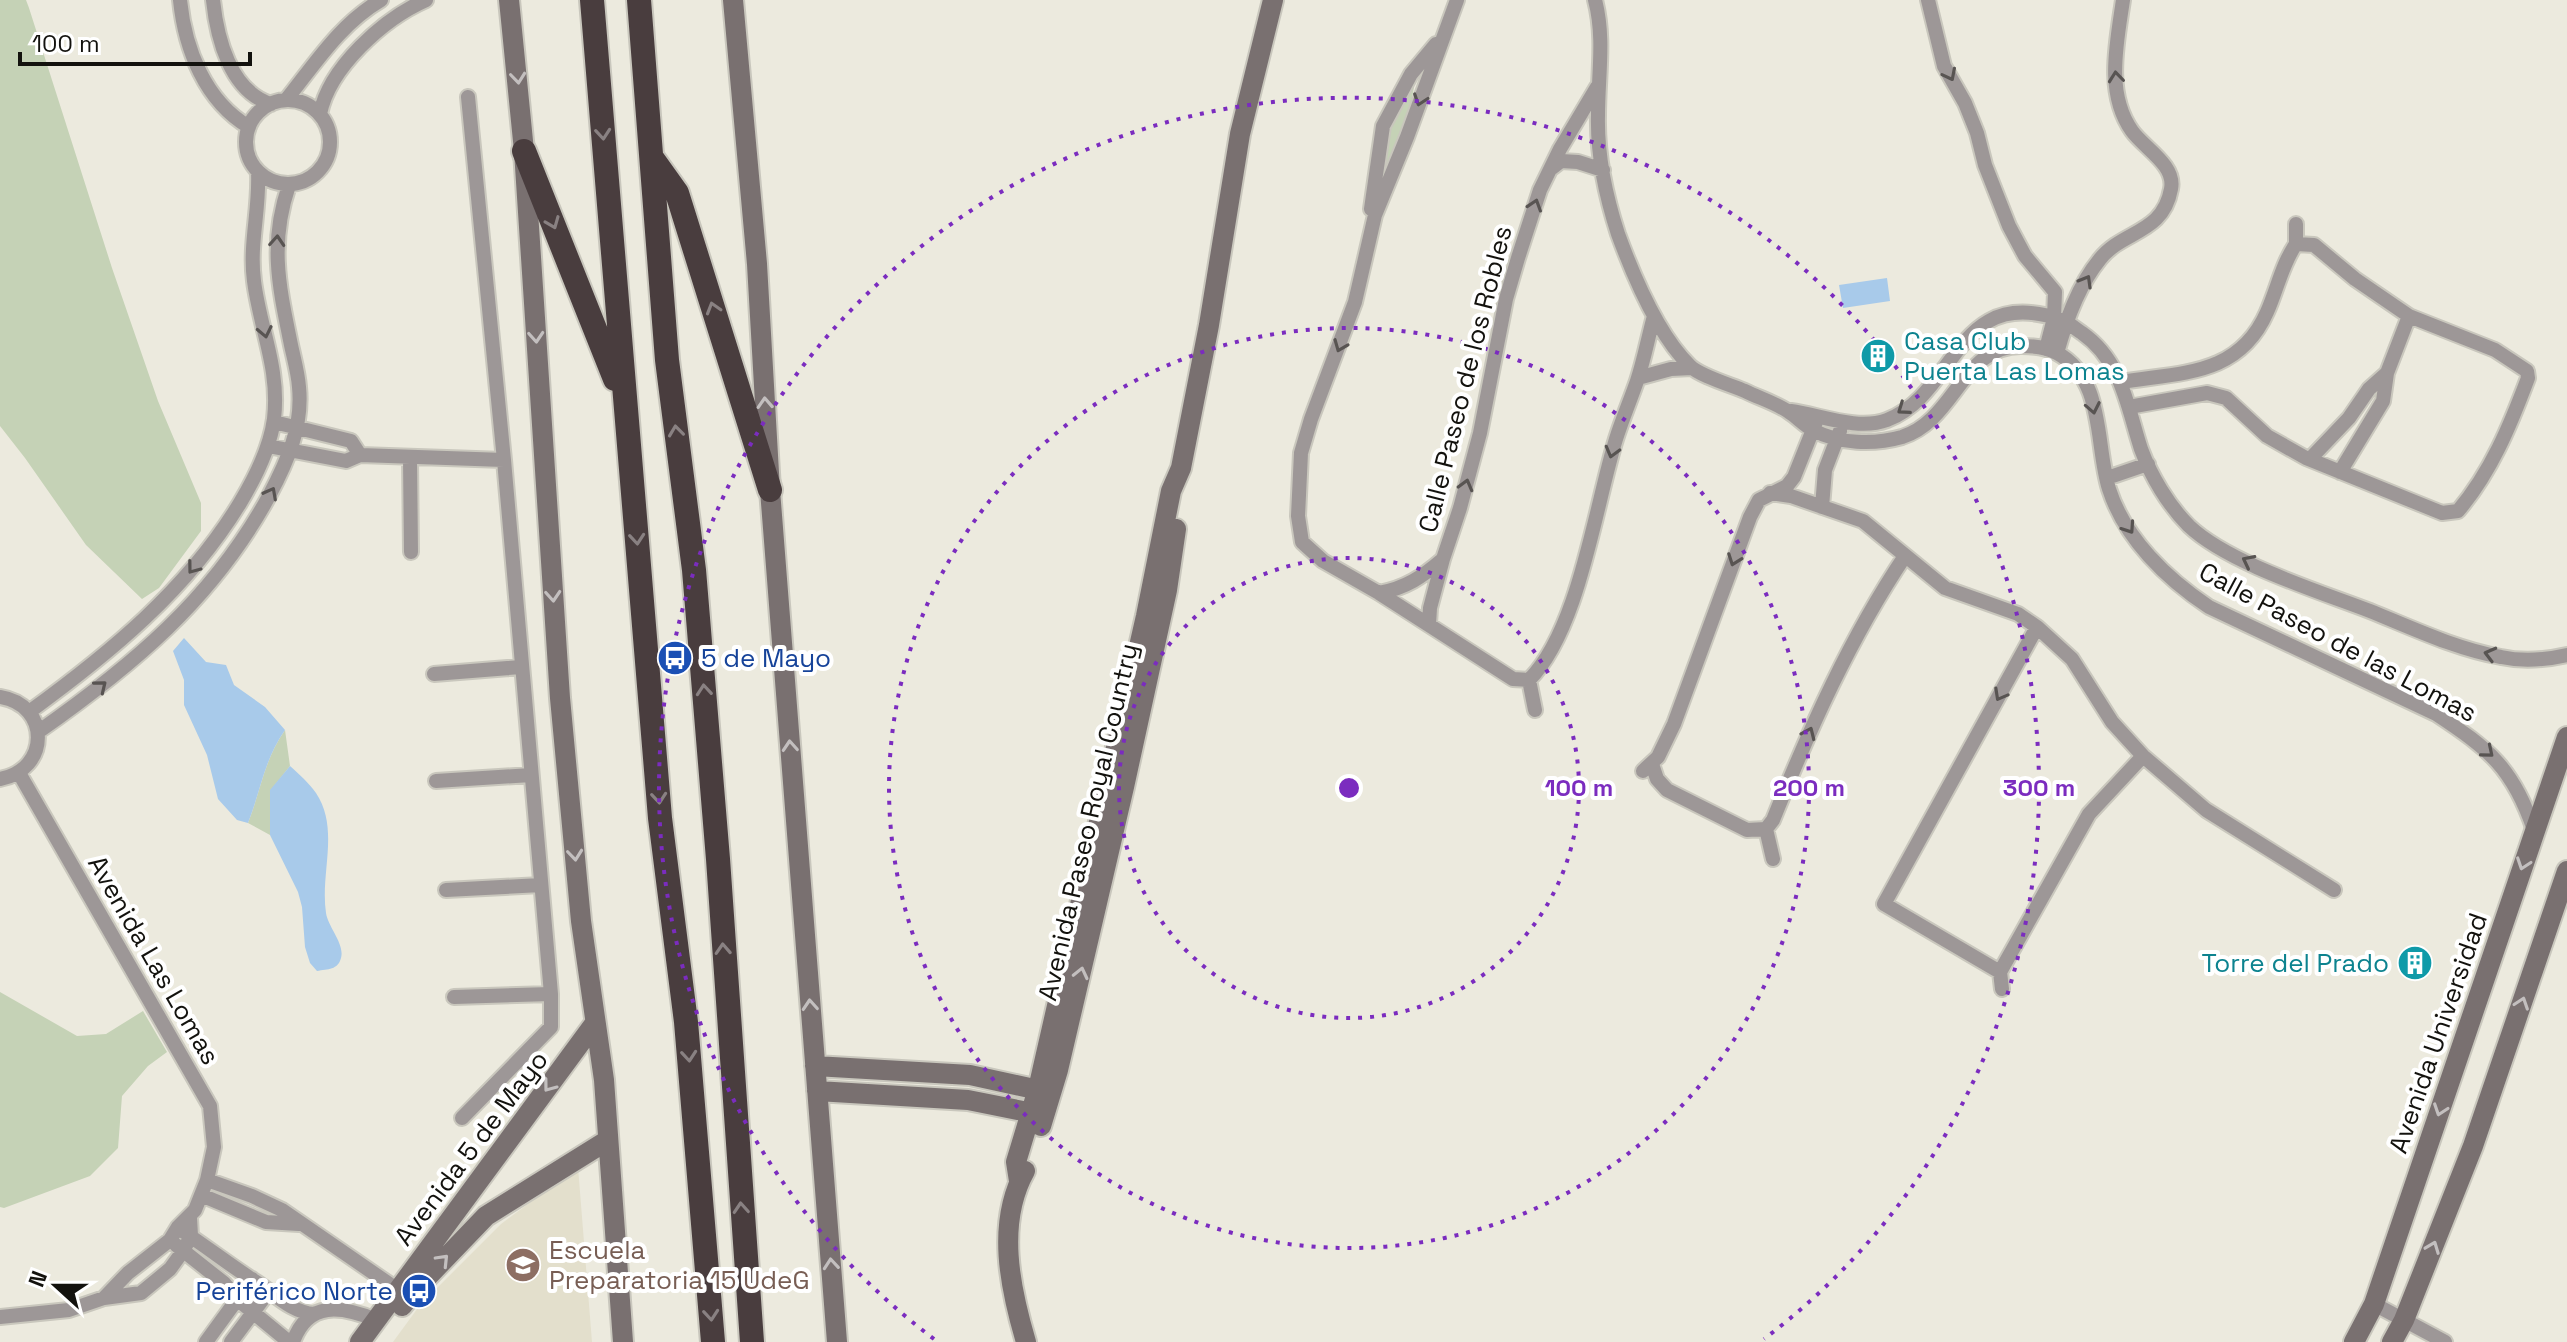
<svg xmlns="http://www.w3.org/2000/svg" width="2567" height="1342" font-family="'Space Grotesk',sans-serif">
  <rect width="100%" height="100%" fill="#eceade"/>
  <!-- built -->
  <path fill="#e3dfcc" d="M 578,1167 L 592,1342 L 393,1342 L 420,1305 L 501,1224 Z"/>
  <!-- green -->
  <path fill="#c5d2b6" d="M 0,0 L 26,0 L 29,8 L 112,268 L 158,401 L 201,503 L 201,531 L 159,588 L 142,599 L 86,545 L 25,458 L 0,426 Z
    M 1411,85 L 1414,87 L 1410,110 L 1388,165 L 1381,170 L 1390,125 Z
    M 285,730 L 290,766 L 271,790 L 270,835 L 248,823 C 261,790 264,760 285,730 Z
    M 0,992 L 77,1036 L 106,1034 L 143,1011 L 167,1052 L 148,1066 L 122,1096 L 118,1148 L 90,1176 L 4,1208 L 0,1207 Z"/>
  <!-- water -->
  <path fill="#a8caea" d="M 1887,278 L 1890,301 L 1843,308 L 1839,285 Z
    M 184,638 L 206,662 L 226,665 L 234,685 L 265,707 L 285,730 C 264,760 261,790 248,823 L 237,820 L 218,799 L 207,755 L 184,705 L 184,680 L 173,651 Z
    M 290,766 C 299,774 309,783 316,793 C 340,829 320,873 326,913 C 328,927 345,944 341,958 C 338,970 328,969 317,971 L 310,963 L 305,947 L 302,907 L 298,892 L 270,835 L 270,790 Z"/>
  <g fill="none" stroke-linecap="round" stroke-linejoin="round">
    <defs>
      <path id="street" d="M 180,0 C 185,49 205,101 249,127
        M 213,0 C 217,38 230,91 271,104
        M 1457,0 L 1407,137 L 1375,215 L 1355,302 L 1311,419 L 1301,453 L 1298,516 L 1302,542 L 1323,561 L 1379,593 L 1513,679 L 1529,680 C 1579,630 1595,507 1616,439 C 1622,420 1630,401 1637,381 C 1644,360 1648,338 1654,316
        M 1595,0 C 1605,38 1598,76 1598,115 C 1597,153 1606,197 1618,234 C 1633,275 1658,335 1690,366 C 1700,376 1731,385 1745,391 C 1759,398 1776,403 1789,412 C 1797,417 1804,425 1813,430 C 1839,444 1874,445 1902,437 C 1956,420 1962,345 2022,346 C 2034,346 2046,347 2057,353 C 2105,379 2095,444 2109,489 C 2125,539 2167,579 2209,607 L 2436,714 C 2489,749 2513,768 2534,830
        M 1928,0 L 1944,66 L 1965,103 L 1977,133 L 1985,165 L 2009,226 L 2025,256 L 2055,292 L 2054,318 L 2046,349
        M 286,100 C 315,64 340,24 381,0
        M246 142a42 42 0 1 1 84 0a42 42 0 1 1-84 0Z
        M 320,114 C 329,68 383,19 426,0
        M 1552,168 L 1561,161 L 1578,162 L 1603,170
        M 1371,209 L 1383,126 L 1411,74 L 1436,44
        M 2296,244 L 2296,224
        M 2057,353 C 2066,320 2078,286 2100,259 C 2123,230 2163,234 2171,189 C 2176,165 2144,148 2132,131 C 2105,93 2117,42 2123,0
        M 1638,378 L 1671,369 L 1692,368
        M 2121,382 C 2182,372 2239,376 2267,312 C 2277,290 2282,264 2296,244
        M 2129,407 L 2207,393 L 2226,398 L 2267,436 L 2306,458 L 2442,513 L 2458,511 C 2491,472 2510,426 2528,378 L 2527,371 L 2495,350 L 2409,316 L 2355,279 L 2314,245 L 2296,244
        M 1791,411 C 1820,415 1858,431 1887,420 C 1958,393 1955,283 2062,320 C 2069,323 2076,329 2082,333 C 2122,361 2127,406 2141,449 C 2151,476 2168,505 2189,526 C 2228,563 2318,591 2370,611 C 2412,628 2456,649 2501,657 C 2524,662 2545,660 2567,655
        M 274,422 L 351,441 L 360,455
        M 268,446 L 346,461 L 360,455 L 504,460
        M 410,458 L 411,552
        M 2310,459 L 2349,418 L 2369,389 L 2387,373
        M 2340,472 L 2383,401 L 2387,373 L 2409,316
        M 2107,478 L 2148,464
        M 1770,493 L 1791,496 L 1863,521 L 1945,588 L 2018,614 L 2037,627 L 2072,659 L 2112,722 L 2143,756 L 2206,810 L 2334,890
        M 1822,507 L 1825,470 L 1840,431
        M 1379,593 C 1406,588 1422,577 1443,559
        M 1429,624 L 1430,608 L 1443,559 L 1460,508 L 1480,433 L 1506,299 L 1518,258 L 1540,190 L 1560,149 L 1597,87
        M 434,674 L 521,667
        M 1529,680 L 1535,710
        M 0,697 C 51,705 50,770 0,779
        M 29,712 C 110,653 187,590 240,503 C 255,478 270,449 274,419 C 280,369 260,329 254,281 C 249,244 260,209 258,172
        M 38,732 C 132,666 213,599 269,496 C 287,462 303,427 299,387 C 298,373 294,359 291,345 C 279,286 269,244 289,185
        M 1652,764 L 1657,779 L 1667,790 L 1747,830 L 1766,829
        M 1643,771 L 1658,757 L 1674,724 L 1750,517 L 1759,500 L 1787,486 L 1794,477 L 1816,422
        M 19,773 L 210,1106 L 214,1147 L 207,1180 L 195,1210 L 178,1227 L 170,1240 L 128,1273 L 104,1298
        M 436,781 L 531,775
        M 1766,829 L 1773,820 C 1810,728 1850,638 1905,556
        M 1766,829 L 1773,859
        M 446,890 L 541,885
        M 1884,904 L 2037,627
        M 1884,904 L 2000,972
        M 2000,972 L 2089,814 L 2143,756
        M 2000,972 L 2002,989
        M 454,997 L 551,994
        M 462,1118 L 551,1027 L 551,994 L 504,460 L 468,97
        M 207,1180 L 252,1196 L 282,1210 L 398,1290
        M 201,1195 L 266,1222 L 299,1224
        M 184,1232 C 208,1248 230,1265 253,1280 C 273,1292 290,1312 314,1314
        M 176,1245 L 224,1283 L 237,1299 L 289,1342
        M 2374,1304 L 2445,1342
        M 0,1317 L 69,1310 L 104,1298 L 141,1293 L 170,1269 L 183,1251 L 191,1236 L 190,1218
        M 206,1342 L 252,1279
        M 231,1342 L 269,1291
        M 293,1342 C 308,1300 342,1306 376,1320"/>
      <path id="secondary" d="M 509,0 L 524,151 L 560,698 L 581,921 L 604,1080 L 623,1342
        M 733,0 L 757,264 L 770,490 L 837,1342
        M 815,1066 L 970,1075 L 1048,1092
        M 817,1091 L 968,1100 L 1043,1115
        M 1041,1126 L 1058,1070 L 1124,787 L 1167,590 L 1176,529
        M 1025,1171 C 996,1223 1010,1288 1026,1342
        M 1019,1181 L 1016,1162 L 1038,1089 L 1146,616 L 1171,491 L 1181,468 L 1209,325 L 1240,134 L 1273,0
        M 402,1306 L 414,1291 L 486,1216 L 608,1140
        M 360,1342 L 595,1023
        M 2354,1342 L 2374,1304 L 2567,737
        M 2392,1342 L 2404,1320 L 2473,1146 L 2567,871"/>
      <path id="highway" d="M 592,0 L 660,818 L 686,1022 L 713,1342
        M 639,0 L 667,360 L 694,570 L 718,859 L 752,1342
        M 524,151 L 615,379
        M 652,158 L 677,193 L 770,490"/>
    </defs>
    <!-- street casing -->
    <use href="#street" stroke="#c9c7bd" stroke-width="18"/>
    <!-- secondary casing -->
    <use href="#secondary" stroke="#c9c7bd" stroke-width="24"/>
    <!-- highway casing -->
    <use href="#highway" stroke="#c9c7bd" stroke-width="28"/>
    <!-- street -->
    <use href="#street" stroke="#9d9797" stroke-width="14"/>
    <!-- secondary -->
    <use href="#secondary" stroke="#797070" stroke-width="20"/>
    <!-- highway -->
    <use href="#highway" stroke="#493d3e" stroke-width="24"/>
  </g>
  <!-- one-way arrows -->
  <defs><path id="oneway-chevron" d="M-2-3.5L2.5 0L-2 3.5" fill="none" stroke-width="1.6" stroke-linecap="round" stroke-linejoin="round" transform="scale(2)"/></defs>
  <g stroke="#585452">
    <use href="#oneway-chevron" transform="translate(1950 75) rotate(63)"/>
    <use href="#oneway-chevron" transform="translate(2116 77) rotate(-96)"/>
    <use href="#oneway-chevron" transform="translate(1420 100) rotate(109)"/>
    <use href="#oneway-chevron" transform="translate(1535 205) rotate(-72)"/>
    <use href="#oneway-chevron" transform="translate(277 241) rotate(-86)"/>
    <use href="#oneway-chevron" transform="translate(2086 281) rotate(-60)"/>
    <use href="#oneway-chevron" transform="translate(265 332) rotate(78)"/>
    <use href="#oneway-chevron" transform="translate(1340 346) rotate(112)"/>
    <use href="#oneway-chevron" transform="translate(2093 408) rotate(79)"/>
    <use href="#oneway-chevron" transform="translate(1903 409) rotate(145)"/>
    <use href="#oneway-chevron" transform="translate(1612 452) rotate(105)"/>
    <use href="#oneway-chevron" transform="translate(1466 485) rotate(-75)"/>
    <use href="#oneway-chevron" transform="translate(271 493) rotate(-62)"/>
    <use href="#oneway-chevron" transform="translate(2129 528) rotate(56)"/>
    <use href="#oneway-chevron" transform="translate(1734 560) rotate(110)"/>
    <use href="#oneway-chevron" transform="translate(2248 561) rotate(-153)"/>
    <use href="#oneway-chevron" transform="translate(193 568) rotate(127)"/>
    <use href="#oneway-chevron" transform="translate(2490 654) rotate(-165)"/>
    <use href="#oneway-chevron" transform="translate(101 686) rotate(-39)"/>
    <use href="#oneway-chevron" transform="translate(2000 695) rotate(119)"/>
    <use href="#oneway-chevron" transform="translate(1809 733) rotate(-66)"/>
    <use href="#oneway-chevron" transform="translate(2488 752) rotate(40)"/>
  </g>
  <g stroke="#c3bfbf">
    <use href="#oneway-chevron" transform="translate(518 78) rotate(84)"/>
    <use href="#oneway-chevron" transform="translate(536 337) rotate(86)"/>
    <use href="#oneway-chevron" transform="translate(765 403) rotate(-93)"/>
    <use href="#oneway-chevron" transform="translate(553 596) rotate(86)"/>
    <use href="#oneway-chevron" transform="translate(790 746) rotate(-94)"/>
    <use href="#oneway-chevron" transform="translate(575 855) rotate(84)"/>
    <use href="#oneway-chevron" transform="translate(2523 864) rotate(109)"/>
    <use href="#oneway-chevron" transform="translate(1081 973) rotate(-77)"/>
    <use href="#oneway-chevron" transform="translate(2522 1003) rotate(-71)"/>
    <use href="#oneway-chevron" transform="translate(810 1005) rotate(-94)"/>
    <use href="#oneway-chevron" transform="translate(549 1086) rotate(127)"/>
    <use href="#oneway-chevron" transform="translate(2440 1110) rotate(109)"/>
    <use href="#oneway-chevron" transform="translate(2433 1247) rotate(-69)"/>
    <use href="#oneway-chevron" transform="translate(443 1260) rotate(-46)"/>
    <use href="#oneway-chevron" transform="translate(831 1264) rotate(-95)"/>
  </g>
  <g stroke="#898182">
    <use href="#oneway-chevron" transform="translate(603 134) rotate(85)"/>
    <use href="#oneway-chevron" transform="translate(553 223) rotate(68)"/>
    <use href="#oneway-chevron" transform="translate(713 308) rotate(-107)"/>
    <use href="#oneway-chevron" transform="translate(676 431) rotate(-97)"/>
    <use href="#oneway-chevron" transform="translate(637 539) rotate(85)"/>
    <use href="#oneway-chevron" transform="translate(704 690) rotate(-95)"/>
    <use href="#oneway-chevron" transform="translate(659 798) rotate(85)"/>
    <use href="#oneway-chevron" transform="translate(723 949) rotate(-93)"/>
    <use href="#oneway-chevron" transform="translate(689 1056) rotate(85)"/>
    <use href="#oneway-chevron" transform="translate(741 1208) rotate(-94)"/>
    <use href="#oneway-chevron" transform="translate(711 1315) rotate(85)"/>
  </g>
  <!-- distance rings -->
  <g fill="none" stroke="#7b2cbf" stroke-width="4" stroke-dasharray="4 8">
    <circle cx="1349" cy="788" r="230"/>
    <circle cx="1349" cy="788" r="460"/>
    <path d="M934 1339A690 690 0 1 1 1764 1339"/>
  </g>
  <!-- icons -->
  <defs>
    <symbol id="building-disc" viewBox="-11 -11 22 22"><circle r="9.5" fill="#0f9aa8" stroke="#fff"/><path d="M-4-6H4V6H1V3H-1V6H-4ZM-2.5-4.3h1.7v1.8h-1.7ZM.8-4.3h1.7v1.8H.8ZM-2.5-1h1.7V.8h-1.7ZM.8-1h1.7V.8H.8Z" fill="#fff"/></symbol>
    <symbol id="bus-disc" viewBox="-11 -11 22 22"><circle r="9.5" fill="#1a4fb4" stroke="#fff"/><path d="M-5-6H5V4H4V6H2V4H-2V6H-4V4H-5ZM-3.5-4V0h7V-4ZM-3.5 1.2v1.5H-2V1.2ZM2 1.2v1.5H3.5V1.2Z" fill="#fff"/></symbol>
    <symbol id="university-disc" viewBox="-11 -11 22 22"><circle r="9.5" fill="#8d6e63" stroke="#fff"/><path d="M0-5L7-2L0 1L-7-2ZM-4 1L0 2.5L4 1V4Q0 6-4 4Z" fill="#fff"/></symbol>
  </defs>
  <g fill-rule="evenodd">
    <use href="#building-disc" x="1858" y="336" width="40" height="40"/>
    <use href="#bus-disc" x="655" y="638" width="40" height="40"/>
    <use href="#building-disc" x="2395" y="943" width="40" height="40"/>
    <use href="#university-disc" x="503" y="1245" width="40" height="40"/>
    <use href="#bus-disc" x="399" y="1271" width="40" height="40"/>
  </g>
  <g text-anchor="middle" stroke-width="8" stroke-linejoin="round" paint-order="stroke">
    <!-- culture labels -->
    <g font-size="26" fill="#0d838f" stroke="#fff" text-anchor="start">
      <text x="1904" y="350">Casa Club<tspan x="1904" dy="30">Puerta Las Lomas</tspan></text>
      <text x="2389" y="972" text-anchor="end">Torre del Prado</text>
    </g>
    <!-- street labels -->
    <g font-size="26" fill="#13120e" stroke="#fff">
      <text transform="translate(1465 379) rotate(-76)" y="9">Calle Paseo de los Robles</text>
      <text transform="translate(2338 642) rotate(28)" y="9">Calle Paseo de las Lomas</text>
      <text transform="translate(1088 822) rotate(-77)" y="9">Avenida Paseo Royal Country</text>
      <text transform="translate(154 960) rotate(60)" y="9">Avenida Las Lomas</text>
      <text transform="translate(2438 1033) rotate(-71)" y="9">Avenida Universidad</text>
      <text transform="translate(471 1148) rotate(-53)" y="9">Avenida 5 de Mayo</text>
    </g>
    <!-- transit labels -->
    <g font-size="26" fill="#164399" stroke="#fff" text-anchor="start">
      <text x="701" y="667">5 de Mayo</text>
      <text x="393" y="1300" text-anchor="end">Periférico Norte</text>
    </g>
    <!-- education labels -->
    <g font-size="26" fill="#785e54" stroke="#fff" text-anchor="start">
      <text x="549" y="1259">Escuela<tspan x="549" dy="30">Preparatoria 15 UdeG</tspan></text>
    </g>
  </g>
  <circle cx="1349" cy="788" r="12" fill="#7b2cbf" stroke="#fff" stroke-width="4"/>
  <g font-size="24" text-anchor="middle" font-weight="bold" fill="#7b2cbf" stroke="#fff" stroke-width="8" stroke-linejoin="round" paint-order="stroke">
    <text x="1579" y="796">100 m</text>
    <text x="1809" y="796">200 m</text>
    <text x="2039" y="796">300 m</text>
  </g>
  <!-- north arrow -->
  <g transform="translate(56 1286) rotate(291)" stroke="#ffffff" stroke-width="6" paint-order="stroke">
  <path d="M0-6L14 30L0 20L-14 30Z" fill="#13120e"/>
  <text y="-12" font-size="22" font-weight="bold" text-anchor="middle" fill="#13120e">N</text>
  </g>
  <!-- scale -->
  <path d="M20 52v12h230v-12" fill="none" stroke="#13120e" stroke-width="4"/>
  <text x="32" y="52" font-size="24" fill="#13120e" stroke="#ffffff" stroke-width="6" paint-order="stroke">100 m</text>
</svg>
